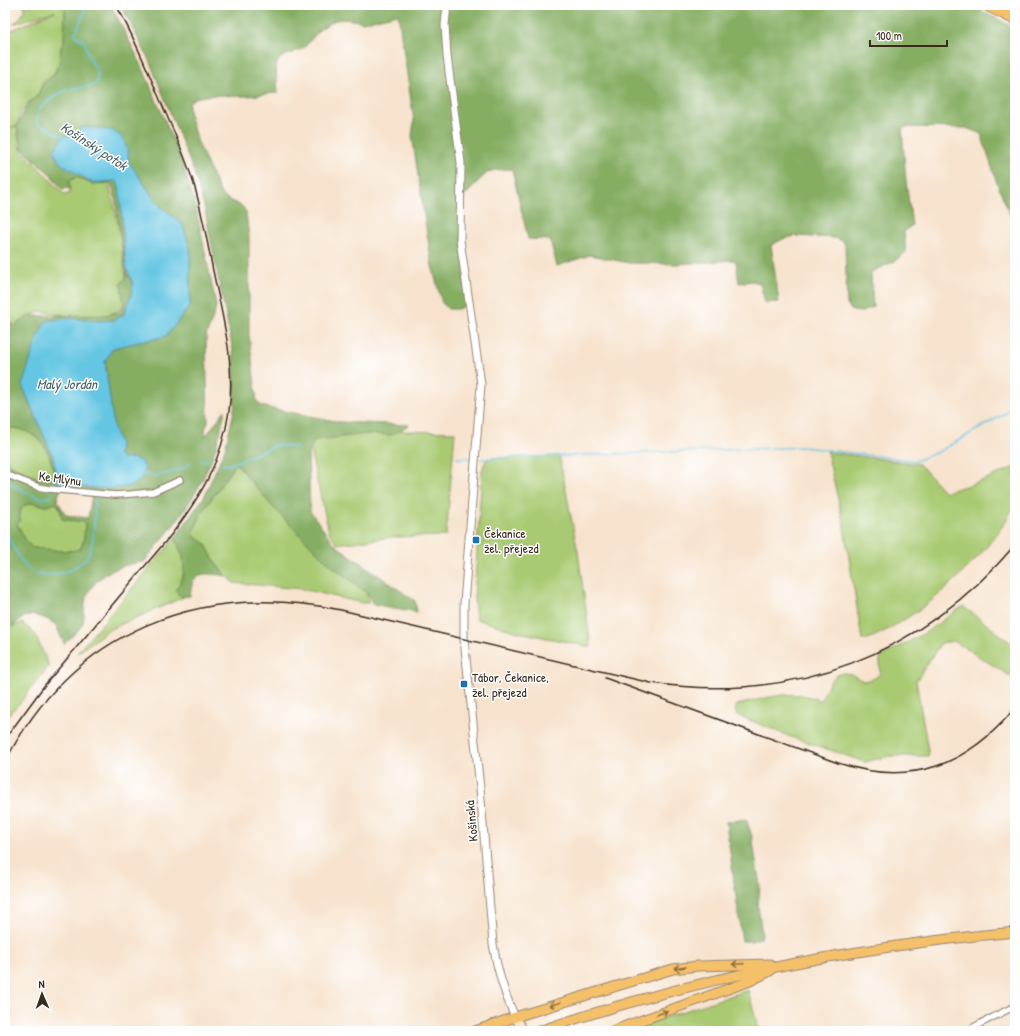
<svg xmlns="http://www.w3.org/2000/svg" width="1020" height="1036" font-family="'Patrick Hand',sans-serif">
  <rect width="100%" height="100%" fill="#fff"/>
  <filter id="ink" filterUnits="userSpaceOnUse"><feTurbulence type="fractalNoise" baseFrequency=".025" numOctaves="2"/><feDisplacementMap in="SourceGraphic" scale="8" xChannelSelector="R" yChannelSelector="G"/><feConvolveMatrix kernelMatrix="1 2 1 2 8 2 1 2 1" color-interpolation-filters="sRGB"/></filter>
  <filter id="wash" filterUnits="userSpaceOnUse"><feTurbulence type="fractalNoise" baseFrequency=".012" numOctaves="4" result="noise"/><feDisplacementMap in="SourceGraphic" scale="16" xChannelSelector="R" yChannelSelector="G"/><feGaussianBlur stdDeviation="0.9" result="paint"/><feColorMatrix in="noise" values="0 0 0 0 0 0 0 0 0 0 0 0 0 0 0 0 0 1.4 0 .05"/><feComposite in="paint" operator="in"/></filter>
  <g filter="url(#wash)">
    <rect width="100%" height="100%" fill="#f7e3cd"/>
    <!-- green -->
    <path fill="#a9ca72" stroke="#727a48" d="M 24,5 L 67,5 L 61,8 L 64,8 L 65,10 L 64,42 L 61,47 L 60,60 L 53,76 L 43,83 L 38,95 L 21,112 L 17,126 L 5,128 L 5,33 L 55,11 L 13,24 C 19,20 26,13 24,5 Z
      M 17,127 L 19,145 L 22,151 L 65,195 L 70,193 L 69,182 L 76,177 L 89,183 L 106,183 L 109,184 L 118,223 L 126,278 L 121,283 C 122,289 125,296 124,302 C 119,325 56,315 40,311 L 16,324 L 5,323 L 5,128 Z
      M 14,427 C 41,435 50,448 54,475 L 47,481 L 27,474 L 5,461 L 5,428 Z
      M 305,429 L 455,432 L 446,536 L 394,537 L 337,544 L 329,532 Z
      M 827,452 L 919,464 L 945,492 L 979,482 L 1015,467 C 1015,477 1017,490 1015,500 C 1010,529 951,587 927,604 C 908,618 887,631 866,640 L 862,639 L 843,521 Z
      M 559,456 L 578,552 L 591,647 L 518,632 L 476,619 L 474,599 L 482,470 L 485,462 L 490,458 Z
      M 236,463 L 272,506 L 311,546 L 332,566 L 366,592 L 369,603 L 362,603 L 302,589 L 234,583 L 216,564 L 205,543 L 196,538 L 193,533 L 201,514 Z
      M 33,503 L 46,506 L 56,503 L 60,508 L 62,519 L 85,522 L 84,540 L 80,549 C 64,554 49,548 33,548 L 26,541 L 17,524 L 20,521 C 18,510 22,504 33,503 Z
      M 175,538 L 183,556 L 184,571 L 178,594 L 184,597 L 108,630 L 77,653 Z
      M 964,607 L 1015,646 L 1015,679 L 954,641 L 941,643 L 916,681 L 929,756 L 889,756 L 865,762 L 791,737 L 737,715 L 735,711 L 737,705 C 763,699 795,687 820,701 C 827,691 831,668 850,674 C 855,675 859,680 864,681 L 875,678 L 880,674 L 880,659 L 882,656 L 925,633 L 960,608 Z
      M 22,623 L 35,634 L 49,666 L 19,704 L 5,718 L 5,632 L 13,626 Z
      M 748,990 L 759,1031 L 631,1031 L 663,1018 Z"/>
    <!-- forest -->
    <path fill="#86ae64" stroke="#606c41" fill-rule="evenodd" d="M 68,5 L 111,5 L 141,64 L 180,156 L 196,208 L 216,305 L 215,312 L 206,336 L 208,422 L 205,429 L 206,436 L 225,410 C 213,477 186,511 144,562 C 121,564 94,575 86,598 C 84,606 85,615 83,623 C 80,630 70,638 64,644 L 56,625 L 47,619 L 34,615 L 24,617 L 5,632 L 5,461 L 27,474 L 47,481 L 54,475 C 50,446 36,427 5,428 L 5,323 L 15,326 L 29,316 L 108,315 L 119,312 L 124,306 L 121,283 L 127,277 L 115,197 L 111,183 L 92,184 L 76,177 L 69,182 L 70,188 L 62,189 L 49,173 L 22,149 L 17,127 L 28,103 L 37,96 L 44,82 L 53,76 L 56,72 L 60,60 L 61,47 L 64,42 L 65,10 ZM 82,127 L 128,151 L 129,162 L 157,203 L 182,224 L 190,248 L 190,306 L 166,336 L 113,348 L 105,361 L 114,428 L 120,444 L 119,455 L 122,459 L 133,458 L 142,478 C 129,494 77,485 57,484 L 53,457 L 22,385 L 32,360 L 38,335 L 69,318 L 100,321 L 114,320 L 124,314 L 132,293 L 133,284 L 129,276 L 119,187 L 116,181 L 93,183 L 79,174 L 75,135 ZM 61,488 L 93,490 L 88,518 L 66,515 L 57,500 ZM 33,503 L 46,506 L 56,503 L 60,508 L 62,519 L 85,522 L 84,540 L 81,549 C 64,554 49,548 33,548 L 26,541 L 17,524 L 20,521 C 18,510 22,504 33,503 Z
      M 121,5 L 970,5 L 1015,28 L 1015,185 L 1011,191 L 1012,200 L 1011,217 L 997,183 L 981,134 L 966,128 L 904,127 L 902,128 L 906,181 L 912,225 L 904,232 L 906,252 L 895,261 L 871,272 L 873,307 L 862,312 L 852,311 L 847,305 L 845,245 L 843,241 L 834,238 L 795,236 L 783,239 L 771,245 L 779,302 L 765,303 L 760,283 L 753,281 L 739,283 L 736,262 L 734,260 L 679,264 L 629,263 L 590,255 L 557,266 L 550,240 L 528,239 L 512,169 C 505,170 495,169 489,172 C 477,179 472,193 460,197 L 466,305 L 458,309 L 448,309 L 442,303 L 432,266 L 412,136 L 414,121 L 398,14 L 363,22 L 346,19 L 335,20 L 320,29 L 304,48 L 282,57 L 278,61 L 276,67 L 278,93 C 268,93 257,96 247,96 C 229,97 204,91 189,102 C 187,126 210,169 220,192 L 224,197 L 243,207 L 246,213 L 249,237 L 249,335 L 257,402 L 262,406 L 269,408 L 340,422 L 409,425 L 392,435 L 367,434 L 315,440 L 308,453 L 310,511 L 334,544 L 415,601 L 417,612 L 372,604 L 371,599 L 366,592 L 332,566 L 311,546 L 272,506 L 236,463 L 201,514 L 193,533 L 196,538 L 205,543 L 216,564 L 226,576 C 217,575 200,570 194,580 C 191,584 191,592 190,596 C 183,597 179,597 176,590 L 184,574 L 183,556 L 175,538 L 204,497 L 225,449 L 234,411 L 235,394 L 233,351 L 204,206 L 194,172 L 149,60 Z
      M 746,819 L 752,836 L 760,886 L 758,906 L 762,935 L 760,938 L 751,941 L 742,941 L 726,822 Z"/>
    <!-- water -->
    <path fill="#65c6e3" stroke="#507880" d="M 82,127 L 112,130 L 122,137 L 128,151 L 129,162 L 157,203 L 182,224 L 190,248 L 190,306 L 166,336 L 113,348 L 105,362 L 114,428 L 120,444 L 119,455 L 122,459 L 133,458 L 141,461 L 145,468 C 143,473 143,479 138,482 C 120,494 78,486 57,484 L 53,457 L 22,385 C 30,364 34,341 46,321 L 69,318 L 100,321 L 114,320 L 124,314 L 132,293 L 133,284 L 126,267 L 119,186 L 116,181 L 93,183 L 60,163 L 54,151 L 63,136 L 75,135 Z"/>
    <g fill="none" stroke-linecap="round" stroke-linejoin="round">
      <!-- stream -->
      <path stroke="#65c6e3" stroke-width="1.5" d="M 64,137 L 37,123 L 39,109 C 59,91 65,88 93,86 L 97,82 L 98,72 C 95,67 92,62 89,57 C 83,46 91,44 76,36 L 75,33 C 81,24 82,14 87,5
        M 457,458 L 472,458
        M 481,459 L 803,447 L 916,461 L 940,451 L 1006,413 L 1015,402
        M 201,461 L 211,460
        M 221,464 L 229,465 L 277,445 L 298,447
        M 143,474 L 157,476 L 184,468 L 191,462
        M 5,480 C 17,486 39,504 52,496
        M 5,529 C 11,544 24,574 42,575 C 48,575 55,574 60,573 C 70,572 83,564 88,555 C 96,538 94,513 95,494"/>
    </g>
  </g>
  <g filter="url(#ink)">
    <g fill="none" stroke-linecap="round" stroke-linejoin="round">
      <defs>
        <path id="minor" d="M 5,474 L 38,487 L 49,489 L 115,495 L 131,494 L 153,492 L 180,480
          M 966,1031 L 1015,1006"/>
        <path id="tertiary" d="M 447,5 L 445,25 L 447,56 L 461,163 L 460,240 L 481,384 L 464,604 L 464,639 L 480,788 L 493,944 C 497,970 504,993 515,1017"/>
        <path id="secondary" d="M 515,1017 L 524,1031"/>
        <path id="primary" d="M 475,1031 L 515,1017 L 673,969 L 698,966 L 770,964
          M 539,1031 C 694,978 853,947 1015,932
          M 612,1031 L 750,981 L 770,971"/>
        <path id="motorway" d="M 987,5 L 1015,19
          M 1009,5 L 1015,8"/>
      </defs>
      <!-- minor casing -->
      <use href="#minor" stroke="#998676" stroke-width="8"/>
      <!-- tertiary casing -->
      <use href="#tertiary" stroke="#998676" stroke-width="9"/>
      <!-- secondary casing -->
      <use href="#secondary" stroke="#998676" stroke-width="10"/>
      <!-- primary casing -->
      <use href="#primary" stroke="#998676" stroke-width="11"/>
      <!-- motorway casing -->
      <use href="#motorway" stroke="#998676" stroke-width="13"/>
      <!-- minor -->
      <use href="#minor" stroke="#fff" stroke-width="5.5"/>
      <!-- tertiary -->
      <use href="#tertiary" stroke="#fff" stroke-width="7"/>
      <!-- secondary -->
      <use href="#secondary" stroke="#fbe6c3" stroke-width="8"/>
      <!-- primary -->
      <use href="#primary" stroke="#f4c16a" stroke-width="9"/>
      <!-- motorway -->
      <use href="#motorway" stroke="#f4c16a" stroke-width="11"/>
      <!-- rail -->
      <path stroke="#3b2a1e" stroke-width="1.5" d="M 605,678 L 838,763 C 911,787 967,766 1015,708
        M 5,739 L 44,686 L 171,535 C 201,496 222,461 229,411 C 235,368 225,327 216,285 C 209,253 204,220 195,188 C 186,156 171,126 158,95 C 145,65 133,34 116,5
        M 5,762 C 73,630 200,581 341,610 L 651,683 C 794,704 921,655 1015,545
        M 5,1021 L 10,1031"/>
    </g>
    <!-- one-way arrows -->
    <defs><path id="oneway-shaft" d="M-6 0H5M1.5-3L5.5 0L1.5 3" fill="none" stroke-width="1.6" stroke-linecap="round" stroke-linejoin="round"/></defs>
    <g stroke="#8e6e40">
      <use href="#oneway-shaft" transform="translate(738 964) rotate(177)"/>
      <use href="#oneway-shaft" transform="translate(680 968) rotate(171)"/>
      <use href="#oneway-shaft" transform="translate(555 1004) rotate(163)"/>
      <use href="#oneway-shaft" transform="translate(662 1013) rotate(-20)"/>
    </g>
  </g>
  <!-- markers -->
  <g fill="#1f6fb2" stroke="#fff" stroke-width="1.5">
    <rect x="472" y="536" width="8" height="8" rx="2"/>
    <rect x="460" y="680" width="8" height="8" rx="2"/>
  </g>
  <g text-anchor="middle" stroke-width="3" stroke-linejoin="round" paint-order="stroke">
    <!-- street labels -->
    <g font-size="13" fill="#3b2a1e" stroke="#fff">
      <text transform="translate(60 478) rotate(8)" y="5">Ke Mlýnu</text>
      <text transform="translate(471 821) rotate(-95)" y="5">Košínská</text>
    </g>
    <!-- poi labels -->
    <g font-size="13" fill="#3b2a1e" stroke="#fff" text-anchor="start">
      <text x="484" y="538">Čekanice<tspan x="484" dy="15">žel. přejezd</tspan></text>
      <text x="472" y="682">Tábor, Čekanice,<tspan x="472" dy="15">žel. přejezd</tspan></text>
    </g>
    <!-- water labels -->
    <g font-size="14" font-style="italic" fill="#4a6163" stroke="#fff">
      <text transform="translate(94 146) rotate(33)" y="5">Košínský potok</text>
      <text x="67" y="389">Malý Jordán</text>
    </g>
  </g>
  <!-- margin -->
  <rect width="1020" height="1036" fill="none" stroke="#fff" stroke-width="20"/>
  <!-- north arrow -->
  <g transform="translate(42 994) rotate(358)" stroke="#ffffff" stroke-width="3" paint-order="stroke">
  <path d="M0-3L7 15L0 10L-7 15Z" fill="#3b2a1e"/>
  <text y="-6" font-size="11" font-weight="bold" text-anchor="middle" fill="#3b2a1e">N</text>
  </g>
  <!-- scale -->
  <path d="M870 40v6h77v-6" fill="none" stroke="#3b2a1e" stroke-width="2"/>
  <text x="876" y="40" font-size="12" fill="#3b2a1e" stroke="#ffffff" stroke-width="3" paint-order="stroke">100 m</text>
</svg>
